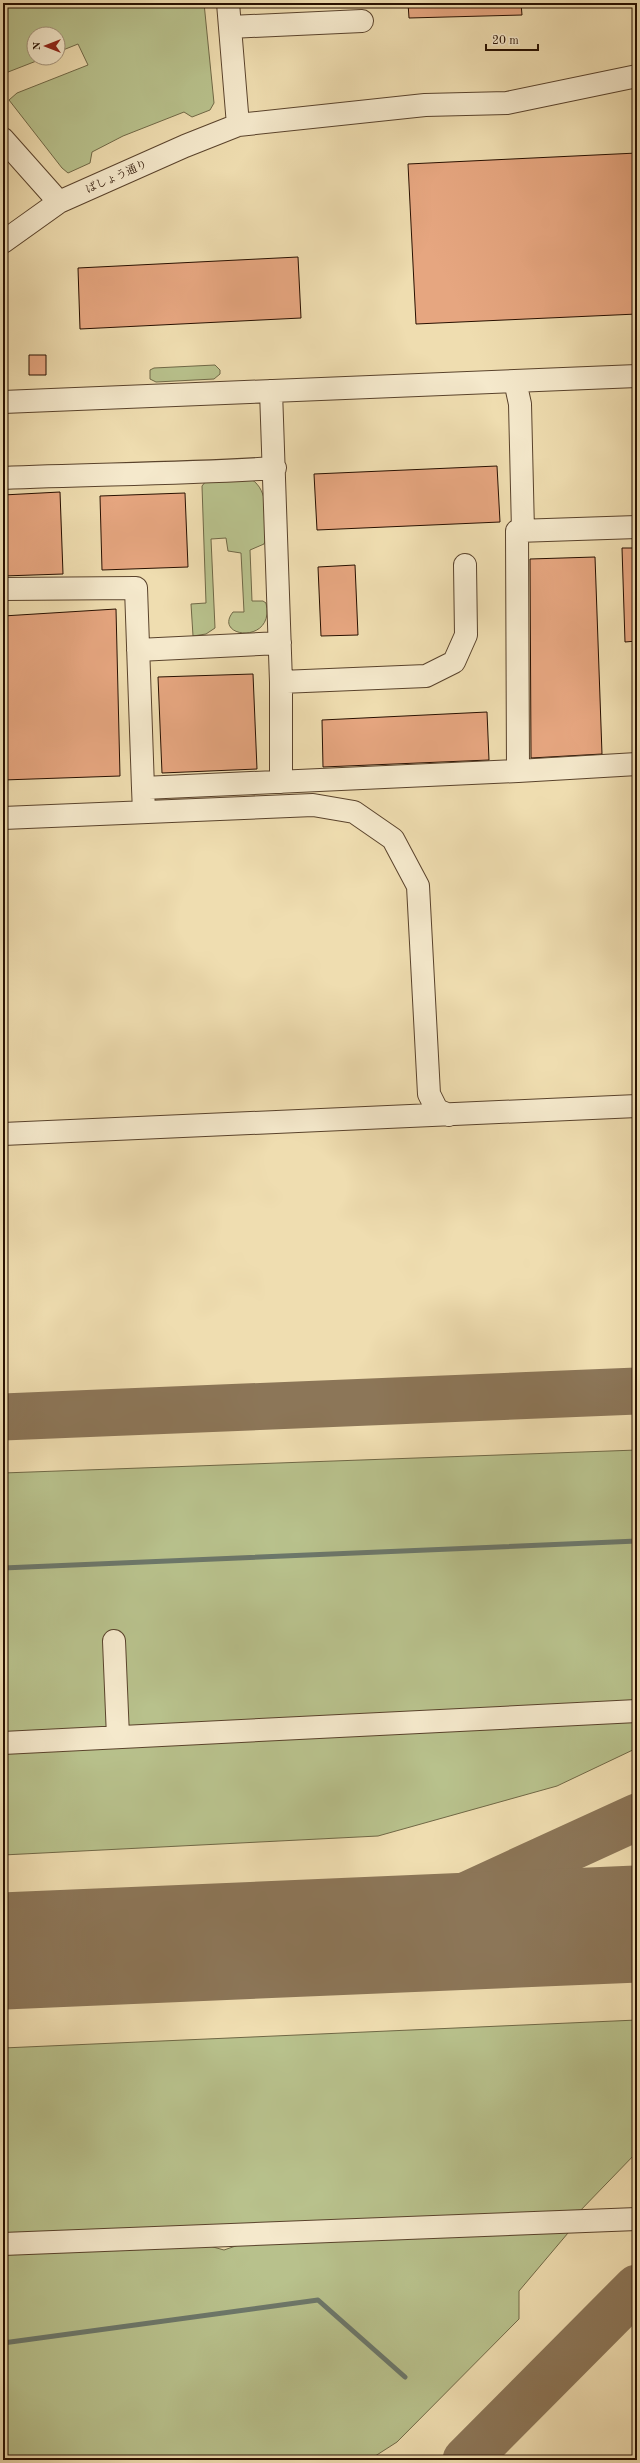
<svg xmlns="http://www.w3.org/2000/svg" width="640" height="2463" font-family="'Old Standard TT','Noto Serif JP',serif">
  <rect width="100%" height="100%" fill="#efddb0"/>
  <filter id="stains"><feTurbulence type="fractalNoise" baseFrequency=".005" numOctaves="4"/><feColorMatrix values="0 0 0 0 .2 0 0 0 0 .09 0 0 0 0 .02 0 0 0 .5 -.17"/></filter>
  <radialGradient id="worn" r=".72"><stop offset=".6" stop-color="#630" stop-opacity="0"/><stop offset="1" stop-color="#630" stop-opacity=".3"/></radialGradient>
  <!-- green -->
  <path fill="#b8c18c" stroke="#706846" d="M 3,3 L 204,3 L 214,103 L 210,110 L 192,117 L 184,112 L 123,136 L 92,152 L 90,163 L 68,173 L 62,168 L 9,100 L 17,93 L 88,65 L 78,44 L 58,52 L 58,34 L 34,34 L 34,58 L 44,58 L 3,74 Z
    M 215,365 L 220,370 L 220,374 L 214,379 L 156,382 L 150,379 L 150,370 L 154,368 Z
    M 251,479 C 270,491 265,518 266,538 L 264,544 L 250,550 L 252,601 L 263,601 L 266,603 C 276,645 212,638 233,612 L 244,612 L 241,553 L 228,551 L 226,538 L 211,539 L 215,628 L 206,634 L 193,636 L 191,604 L 206,603 L 202,486 L 206,481 Z
    M 637,1450 L 637,1704 L 3,1737 L 3,1473 Z
    M 637,1716 L 637,1748 L 557,1786 L 378,1836 L 3,1855 L 3,1750 Z
    M 637,2020 L 637,2152 L 577,2214 L 3,2238 L 3,2048 Z
    M 547,2227 L 568,2233 L 519,2291 L 519,2319 L 397,2442 L 369,2460 L 3,2460 L 3,2252 L 195,2242 L 224,2250 L 253,2240 Z"/>
  <g fill="none" stroke-linecap="round" stroke-linejoin="round">
    <!-- stream -->
    <path stroke="#6c776a" stroke-width="5" d="M 3,1568 L 637,1541
      M 3,2343 L 318,2300 L 405,2377"/>
    <!-- taxiway -->
    <path stroke="#8c7658" stroke-width="47" d="M 3,1417 L 637,1391
      M 380,1935 L 637,1817
      M 466,2460 L 637,2288"/>
    <!-- runway -->
    <path stroke="#8c7658" stroke-width="117" d="M 3,1951 L 637,1924"/>
  </g>
  <!-- building -->
  <path fill="#e6a680" stroke="#281000" d="M 408,3 L 521,3 L 522,15 L 409,18 Z
    M 637,153 L 637,314 L 416,324 L 408,164 Z
    M 298,257 L 301,318 L 80,329 L 78,268 Z
    M 29,355 L 46,355 L 46,375 L 29,375 Z
    M 497,466 L 500,522 L 317,530 L 314,474 Z
    M 60,492 L 63,574 L 3,576 L 3,495 Z
    M 185,493 L 188,567 L 102,570 L 100,496 Z
    M 622,548 L 637,548 L 637,641 L 625,642 Z
    M 595,557 L 602,754 L 531,758 L 530,559 Z
    M 355,565 L 358,635 L 321,636 L 318,567 Z
    M 116,609 L 120,776 L 3,780 L 3,616 Z
    M 253,674 L 257,769 L 162,773 L 158,677 Z
    M 487,712 L 489,760 L 323,767 L 322,720 Z"/>
  <g fill="none" stroke-linecap="round" stroke-linejoin="round">
    <defs>
      <path id="minor" d="M 228,3 L 238,125
        M 230,27 L 362,21
        M 3,139 L 59,202
        M 3,242 L 59,202 L 185,146 L 238,125 L 425,105 L 507,103 L 637,76
        M 515,381 L 520,404 L 523,531
        M 271,391 L 281,682 L 281,782
        M 3,402 L 637,376
        M 3,478 C 94,474 184,474 275,468
        M 3,589 L 136,588 L 143,788
        M 138,650 L 280,643
        M 281,682 L 426,676 L 454,662 L 466,635 L 465,565
        M 518,771 L 637,764
        M 144,812 L 143,788 L 518,771 L 517,531 L 637,527
        M 3,818 L 313,805 L 354,812 L 393,839 L 418,886 L 429,1094 L 437,1110 L 449,1115
        M 3,1134 L 637,1106
        M 114,1641 L 118,1737
        M 3,1743 L 637,1711
        M 3,2244 L 637,2219"/>
    </defs>
    <!-- minor casing -->
    <use href="#minor" stroke="#5a432c" stroke-width="24"/>
    <!-- minor -->
    <use href="#minor" stroke="#f5e9cc" stroke-width="22"/>
  </g>
  <g text-anchor="middle" stroke-width="3.5" stroke-linejoin="round" paint-order="stroke">
    <!-- street labels -->
    <g font-size="11" fill="#281000" stroke="#f5e9cc">
      <text transform="translate(116 176) rotate(-24)" y="4">ばしょう通り</text>
    </g>
  </g>
  <!-- margin -->
  <rect width="640" height="2463" fill="none" stroke="#efddb0" stroke-width="16"/>
  <rect x="4" y="4" width="632" height="2455" fill="none" stroke="#281000" stroke-width="2"/>
  <rect x="8" y="8" width="624" height="2447" fill="none" stroke="#281000"/>
  <!-- north arrow -->
  <g transform="translate(46 46) rotate(270)"><circle r="19" fill="#f5e9cc" stroke="#a3927a"/>
  <path d="M0-3L7 15L0 10L-7 15Z" fill="#8f2418"/>
  <text y="-6" font-size="11" font-weight="bold" text-anchor="middle" fill="#281000">N</text>
  </g>
  <!-- scale -->
  <path d="M486 44v6h52v-6" fill="none" stroke="#281000" stroke-width="2"/>
  <text x="492" y="44" font-size="12" fill="#281000" stroke="#f5e9cc" stroke-width="3" paint-order="stroke">20 m</text>
  <rect width="100%" height="100%" filter="url(#stains)"/>
  <rect width="100%" height="100%" fill="url(#worn)"/>
</svg>
